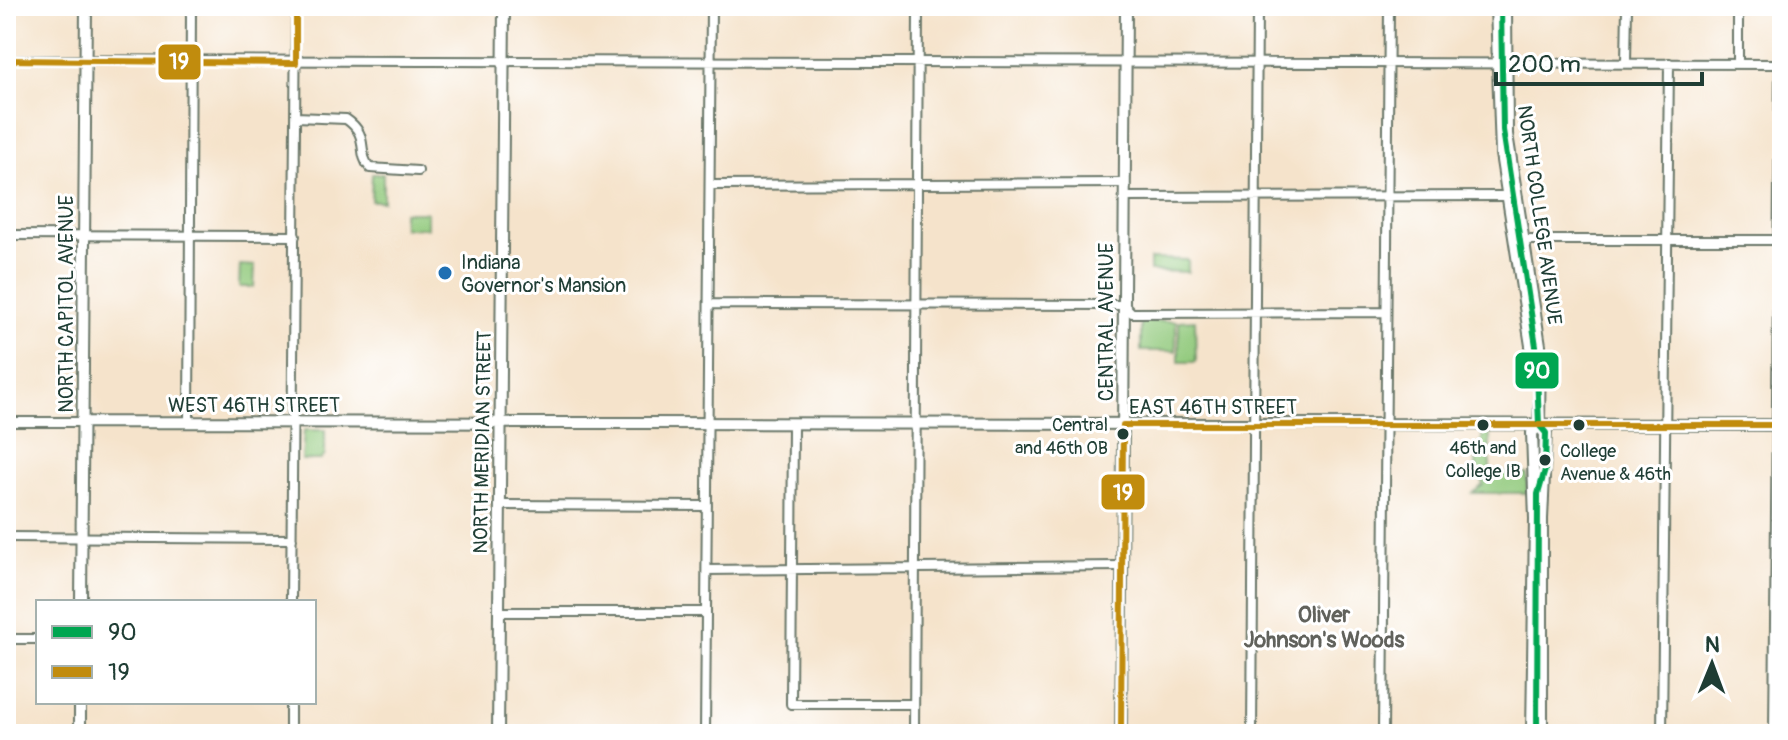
<svg xmlns="http://www.w3.org/2000/svg" width="1788" height="740" font-family="Pangolin,sans-serif">
  <rect width="100%" height="100%" fill="#fff"/>
  <filter id="ink" filterUnits="userSpaceOnUse"><feTurbulence type="fractalNoise" baseFrequency=".0125" numOctaves="2"/><feDisplacementMap in="SourceGraphic" scale="16" xChannelSelector="R" yChannelSelector="G"/><feConvolveMatrix kernelMatrix="1 2 1 2 8 2 1 2 1" color-interpolation-filters="sRGB"/></filter>
  <filter id="wash" filterUnits="userSpaceOnUse"><feTurbulence type="fractalNoise" baseFrequency=".006" numOctaves="4" result="noise"/><feDisplacementMap in="SourceGraphic" scale="32" xChannelSelector="R" yChannelSelector="G"/><feGaussianBlur stdDeviation="1.8" result="paint"/><feColorMatrix in="noise" values="0 0 0 0 0 0 0 0 0 0 0 0 0 0 0 0 0 1.4 0 .05"/><feComposite in="paint" operator="in"/></filter>
  <g filter="url(#wash)">
    <rect width="100%" height="100%" fill="#f5e3cb"/>
    <!-- green -->
    <path fill="#91c97c" stroke="#588358" stroke-width="2" d="M 372,174 L 383,174 L 383,201 L 371,201 Z
      M 403,212 L 427,212 L 427,228 L 403,228 Z
      M 1150,259 L 1188,260 L 1188,272 L 1150,271 Z
      M 240,265 L 255,266 L 254,287 L 239,287 Z
      M 1195,320 L 1196,362 L 1179,362 L 1179,321 Z
      M 1141,321 L 1176,321 L 1176,351 L 1141,351 Z
      M 304,430 L 325,430 L 325,455 L 321,460 L 302,460 Z
      M 1483,432 L 1490,432 L 1490,473 L 1527,474 L 1527,493 L 1473,493 L 1483,485 C 1482,475 1478,477 1477,469 C 1473,452 1483,446 1483,432 Z"/>
  </g>
  <g filter="url(#ink)">
    <g fill="none" stroke-linecap="round" stroke-linejoin="round">
      <defs>
        <path id="minor" d="M 6,60 L 1782,64
          M 1626,62 L 1627,6
          M 1738,63 L 1738,6
          M 296,117 L 346,119 C 371,136 356,152 370,168 L 418,171
          M 710,185 L 1125,183
          M 1125,197 L 1507,196
          M 6,235 L 295,236
          M 1524,240 L 1782,240
          M 709,304 L 1124,305 L 1132,313 L 1386,312
          M 6,422 L 83,422
          M 189,423 L 191,6
          M 793,424 L 791,704 L 914,704
          M 500,505 L 707,506
          M 6,537 L 292,539
          M 707,570 L 1122,566
          M 291,602 L 296,6
          M 499,612 L 706,612
          M 6,639 L 38,639
          M 290,734 L 290,702
          M 705,734 L 711,6
          M 914,734 L 918,6
          M 1252,734 L 1257,6
          M 1383,734 L 1389,6
          M 1662,734 L 1669,63
          M 1774,734 L 1780,64"/>
        <path id="major" d="M 1496,6 L 1501,154 L 1534,365
          M 1506,6 L 1507,134 L 1540,345 L 1539,425 L 1546,433 L 1542,519 L 1542,734
          M 83,422 L 1782,425
          M 81,602 L 86,6
          M 80,734 L 80,702
          M 498,734 L 504,6
          M 1121,734 L 1126,6
          M 1532,734 L 1535,519 L 1532,433 L 1539,425"/>
      </defs>
      <!-- minor casing -->
      <use href="#minor" stroke="#6a7769" stroke-width="12"/>
      <!-- major casing -->
      <use href="#major" stroke="#6a7769" stroke-width="14"/>
      <!-- minor -->
      <use href="#minor" stroke="#fff" stroke-width="8"/>
      <!-- major -->
      <use href="#major" stroke="#fff" stroke-width="10"/>
      <defs>
        <path id="bus-1" d="M 1501,6 L 1503,130 L 1536,346 L 1539,425 L 1546,433 L 1545,470 L 1538,494 L 1537,734"/>
        <path id="bus-2" d="M 6,60 L 296,63 L 296,6
          M 1121,734 L 1123,425 L 1782,425"/>
      </defs>
      <!-- bus-1 casing -->
      <use href="#bus-1" stroke="#fff" stroke-width="12"/>
      <!-- bus-2 casing -->
      <use href="#bus-2" stroke="#fff" stroke-width="12"/>
      <!-- bus-1 -->
      <use href="#bus-1" stroke="#00a651" stroke-width="6"/>
      <!-- bus-2 -->
      <use href="#bus-2" stroke="#c18c0d" stroke-width="6"/>
    </g>
  </g>
  <!-- markers -->
  <circle fill="#1f6fb2" stroke="#fff" stroke-width="3" cx="445" cy="273" r="8"/>
  <g fill="#1f3d34" stroke="#fff" stroke-width="3">
    <circle cx="1483" cy="425" r="7"/>
    <circle cx="1579" cy="425" r="7"/>
    <circle cx="1123" cy="434" r="7"/>
    <circle cx="1545" cy="460" r="7"/>
  </g>
  <g text-anchor="middle" stroke-width="6" stroke-linejoin="round" paint-order="stroke">
    <!-- bus labels -->
    <g font-size="18" fill="#1f3d34" stroke="#fff" text-anchor="end">
      <text x="1108" y="431">Central<tspan x="1108" dy="23">and 46th OB</tspan></text>
      <text x="1483" y="454" text-anchor="middle">46th and<tspan x="1483" dy="23">College IB</tspan></text>
      <text x="1560" y="457" text-anchor="start">College<tspan x="1560" dy="23">Avenue &amp; 46th</tspan></text>
    </g>
    <!-- street labels -->
    <g font-size="20" fill="#1f3d34" stroke="#fff">
      <text transform="translate(1540 215) rotate(82)" y="7">NORTH COLLEGE AVENUE</text>
      <text transform="translate(66 304) rotate(-90)" y="7">NORTH CAPITOL AVENUE</text>
      <text transform="translate(1106 322) rotate(-90)" y="7">CENTRAL AVENUE</text>
      <text x="254" y="412">WEST 46TH STREET</text>
      <text x="1213" y="414">EAST 46TH STREET</text>
      <text transform="translate(482 442) rotate(-89)" y="7">NORTH MERIDIAN STREET</text>
    </g>
    <!-- poi labels -->
    <g font-size="20" fill="#1f3d34" stroke="#fff" text-anchor="start">
      <text x="461" y="269">Indiana<tspan x="461" dy="23">Governor's Mansion</tspan></text>
    </g>
    <!-- neighbourhood labels -->
    <g font-size="22" font-weight="bold" fill="#61625c" stroke="#fff">
      <text x="1324" y="622">Oliver<tspan x="1324" dy="25">Johnson's Woods</tspan></text>
    </g>
  </g>
  <g stroke="#fff" stroke-width="3">
    <rect x="157" y="43" width="45" height="38" rx="8" fill="#c18c0d"/>
    <rect x="1514" y="351" width="46" height="39" rx="8" fill="#00a651"/>
    <rect x="1100" y="473" width="46" height="38" rx="8" fill="#c18c0d"/>
  </g>
  <g font-size="22" text-anchor="middle" font-weight="bold" fill="#fff">
    <text x="179" y="69">19</text>
    <text x="1537" y="378">90</text>
    <text x="1123" y="500">19</text>
  </g>
  <!-- margin -->
  <rect width="1788" height="740" fill="none" stroke="#fff" stroke-width="32"/>
  <!-- legend -->
  <rect x="36" y="600" width="280" height="104" fill="#ffffff" stroke="#a5b1ae" stroke-width="2"/>
  <rect x="52" y="626" width="40" height="12" fill="#00a651" stroke="#a5b1ae" stroke-width="2"/>
  <text x="108" y="640" font-size="24" fill="#1f3d34">90</text>
  <rect x="52" y="666" width="40" height="12" fill="#c18c0d" stroke="#a5b1ae" stroke-width="2"/>
  <text x="108" y="680" font-size="24" fill="#1f3d34">19</text>
  <!-- north arrow -->
  <g transform="translate(1712 664) rotate(1)" stroke="#ffffff" stroke-width="6" paint-order="stroke">
  <path d="M0-6L14 30L0 20L-14 30Z" fill="#1f3d34"/>
  <text y="-12" font-size="22" font-weight="bold" text-anchor="middle" fill="#1f3d34">N</text>
  </g>
  <!-- scale -->
  <path d="M1496 72v12h206v-12" fill="none" stroke="#1f3d34" stroke-width="4"/>
  <text x="1508" y="72" font-size="24" fill="#1f3d34" stroke="#ffffff" stroke-width="6" paint-order="stroke">200 m</text>
</svg>
